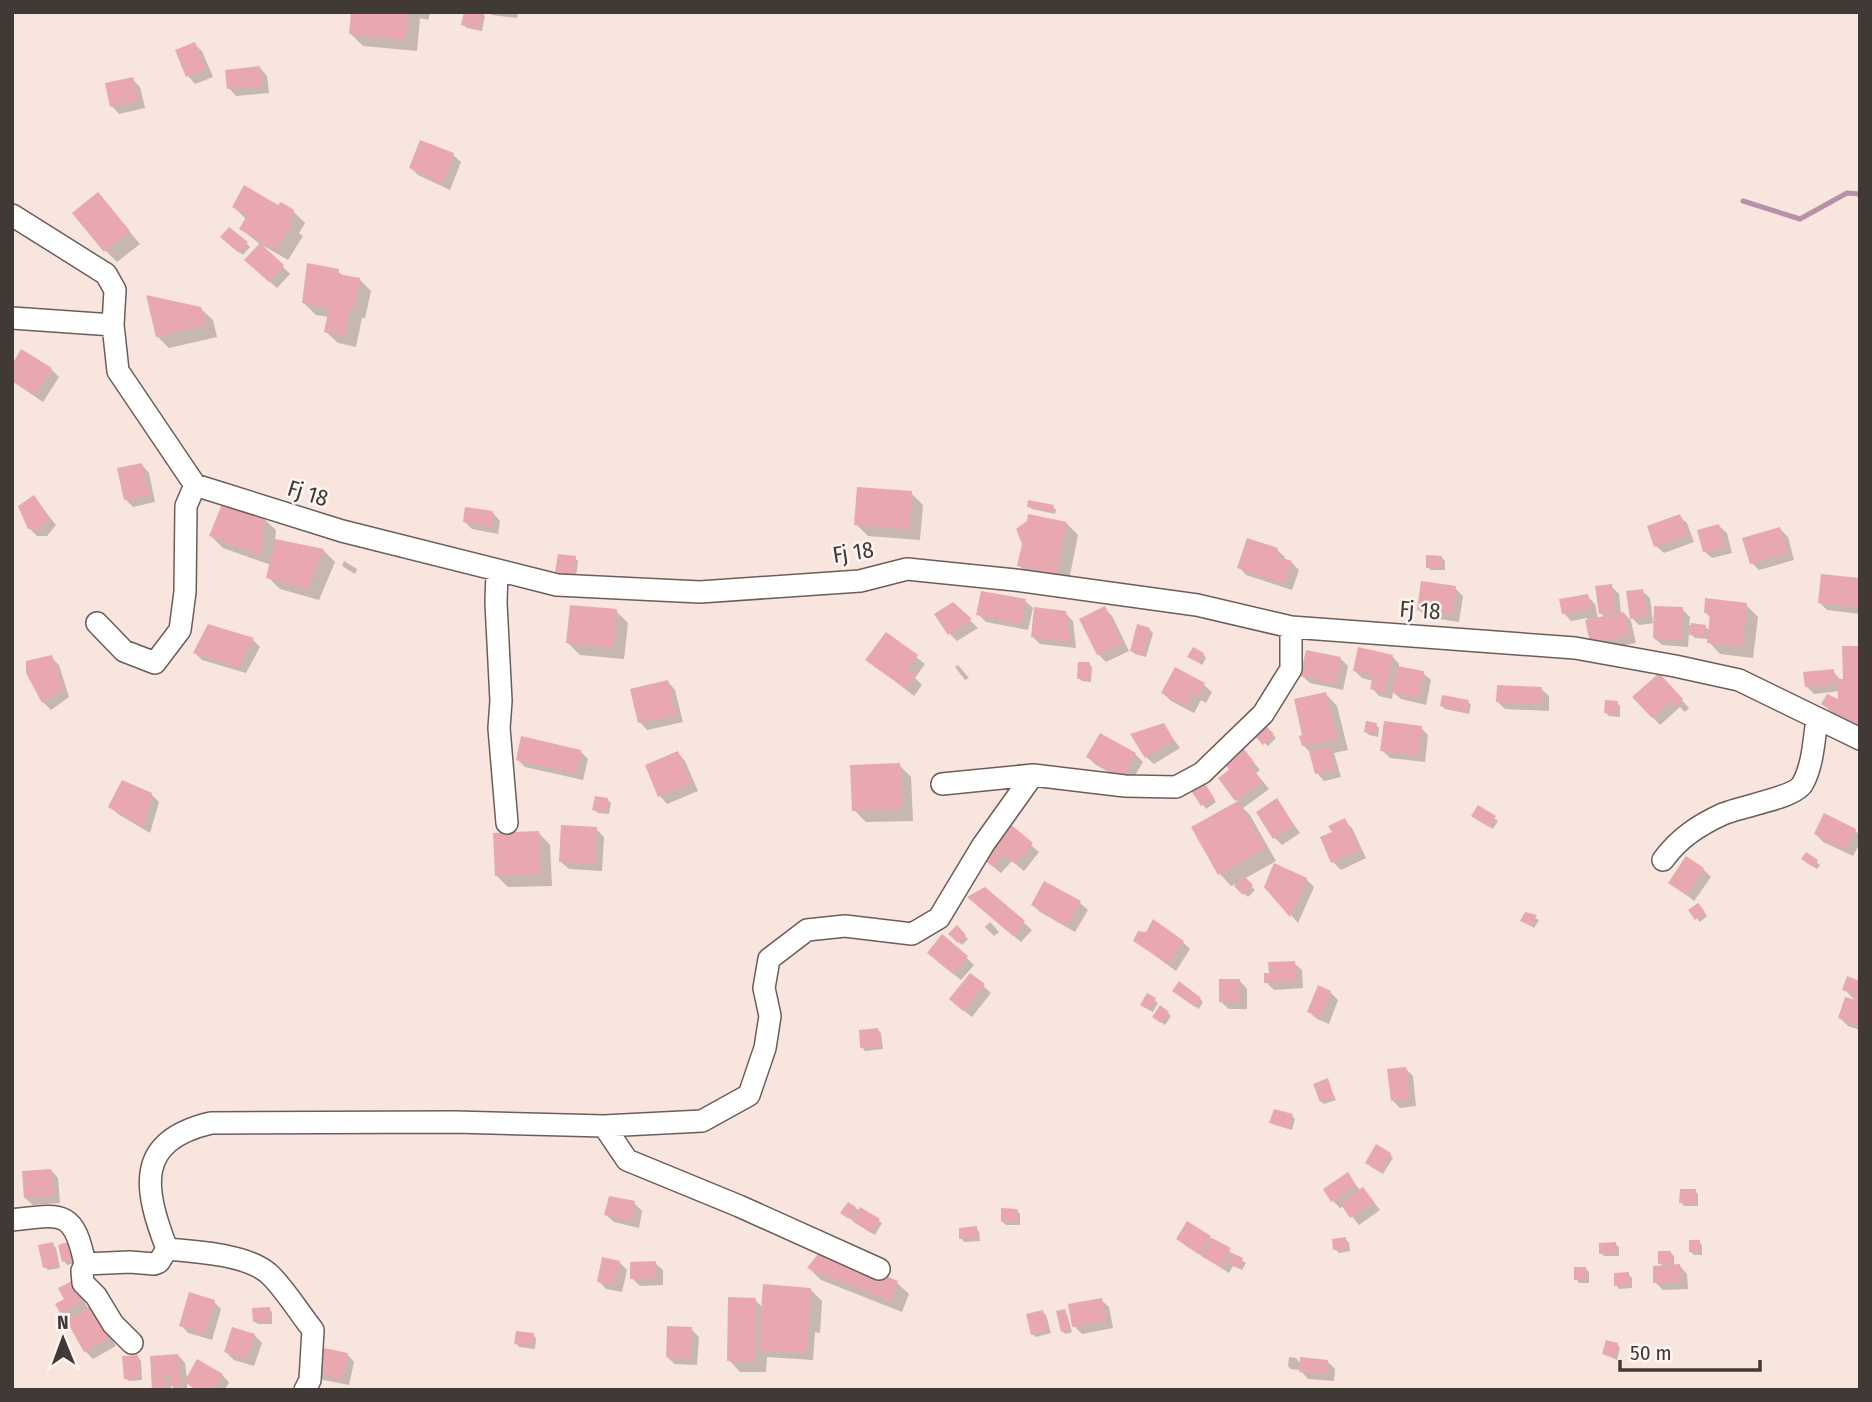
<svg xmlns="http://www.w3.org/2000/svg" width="1872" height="1402" font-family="'Fira Sans Condensed',sans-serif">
  <rect width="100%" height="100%" fill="#f8e5de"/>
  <!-- shadow -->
  <path fill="#0003" d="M 353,12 L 428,12 L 430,14 L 428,20 L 420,18 L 417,51 L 363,46 L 351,34 Z
    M 489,12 L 518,12 L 517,18 L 492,15 Z
    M 482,13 L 485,16 L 482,31 L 467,28 L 463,25 Z
    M 194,44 L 202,51 L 213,77 L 195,84 L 188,76 L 177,51 Z
    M 260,68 L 267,76 L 269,93 L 236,96 L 229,88 Z
    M 132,79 L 140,87 L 145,108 L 119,114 L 112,106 Z
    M 453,155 L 461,162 L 450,190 L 418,175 L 411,168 Z
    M 98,194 L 140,244 L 117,262 L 105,250 Z
    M 234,207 L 279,208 L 293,211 L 305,223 L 299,233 L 303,236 L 288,260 L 262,245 L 290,274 L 277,288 L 254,268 L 261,245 L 241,229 L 245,218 Z
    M 225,240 L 247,244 L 250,247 L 243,255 Z
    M 338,271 L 344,277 L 359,279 L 371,291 L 365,318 L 362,318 L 356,347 L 338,343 L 326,332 L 329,317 L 316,315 L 304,303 Z
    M 200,308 L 213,320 L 217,337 L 169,348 L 157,336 Z
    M 12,368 L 51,369 L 59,377 L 43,402 L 12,381 Z
    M 142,465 L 149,473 L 155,502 L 133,507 L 125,499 Z
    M 911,493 L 923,505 L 920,540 L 868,536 L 856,524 Z
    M 34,497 L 56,525 L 47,536 L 37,536 L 29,528 Z
    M 1028,506 L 1053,507 L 1056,510 L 1055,514 L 1032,509 Z
    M 493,513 L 500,521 L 498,534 L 472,529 L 465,522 Z
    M 1679,516 L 1687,523 L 1694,542 L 1664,553 L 1656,546 Z
    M 263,518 L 276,530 L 275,541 L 323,550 L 335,562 L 319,600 L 280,589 L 268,577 L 271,565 L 223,548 L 211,536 Z
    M 1066,523 L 1078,535 L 1068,585 L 1031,577 L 1019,565 Z
    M 1719,526 L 1727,533 L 1732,553 L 1712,558 L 1704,551 Z
    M 1780,529 L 1788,537 L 1794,560 L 1759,570 L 1752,563 Z
    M 1277,550 L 1285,557 L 1284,560 L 1291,562 L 1299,570 L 1292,590 L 1246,575 L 1239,567 Z
    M 1441,557 L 1445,561 L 1445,570 L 1431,570 L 1427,567 Z
    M 575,558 L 578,561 L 576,577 L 560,574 L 557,571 Z
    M 344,561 L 357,569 L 355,574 L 342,566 Z
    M 1860,580 L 1860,614 L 1827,610 L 1819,602 Z
    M 1611,586 L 1619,594 L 1621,614 L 1624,613 L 1631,621 L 1636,643 L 1599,650 L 1592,643 L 1587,618 L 1571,621 L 1564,613 L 1587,596 L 1595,604 L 1598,619 L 1605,617 L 1600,613 Z
    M 1455,588 L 1463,596 L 1459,622 L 1426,617 L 1418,609 Z
    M 1642,591 L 1650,598 L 1653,622 L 1682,609 L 1690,617 L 1689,625 L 1705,627 L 1710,631 L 1711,618 L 1705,612 L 1746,605 L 1758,617 L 1753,658 L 1720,654 L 1709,642 L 1709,639 L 1695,638 L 1689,632 L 1688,647 L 1662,645 L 1654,638 L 1655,623 L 1639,625 L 1632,618 Z
    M 1025,601 L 1033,608 L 1028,630 L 986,622 L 978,614 Z
    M 953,604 L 978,628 L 957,641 L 950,634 Z
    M 1104,608 L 1112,616 L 1129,651 L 1106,662 L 1098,654 Z
    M 616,611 L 628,623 L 624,659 L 580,655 L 568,643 Z
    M 1065,613 L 1073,621 L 1076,648 L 1040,644 L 1032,636 Z
    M 1149,629 L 1153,633 L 1146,657 L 1135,654 L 1132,651 Z
    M 886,634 L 925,664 L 915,678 L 922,685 L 914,696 L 868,660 Z
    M 253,640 L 260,647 L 246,673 L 202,660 L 195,653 Z
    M 1858,648 L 1860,650 L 1860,732 L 1835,716 L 1823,704 L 1839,702 L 1839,691 L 1814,694 L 1806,686 L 1833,671 L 1841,681 L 1845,681 Z
    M 1203,654 L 1206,658 L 1202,665 L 1190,657 Z
    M 1392,656 L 1399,664 L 1399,668 L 1423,673 L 1431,680 L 1426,705 L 1401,699 L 1393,692 L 1392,699 L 1379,696 L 1372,688 L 1373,681 L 1362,678 L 1355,671 Z
    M 51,657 L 59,665 L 69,697 L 51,710 L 43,702 L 28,672 Z
    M 1340,658 L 1348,666 L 1343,690 L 1310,683 L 1302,676 Z
    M 1089,664 L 1092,667 L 1091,682 L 1082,681 L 1079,678 Z
    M 958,665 L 969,678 L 965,680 L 955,667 Z
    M 1175,670 L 1204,685 L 1212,692 L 1206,703 L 1201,700 L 1194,713 L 1171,701 L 1163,693 Z
    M 1659,675 L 1689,708 L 1685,712 L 1680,707 L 1660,725 L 1634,697 Z
    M 668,682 L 675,690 L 683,722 L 647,730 L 640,722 Z
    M 1541,689 L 1549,696 L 1549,711 L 1505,709 L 1498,702 Z
    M 1326,694 L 1337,706 L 1348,750 L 1334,753 L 1341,777 L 1324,781 L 1317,773 L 1312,754 L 1303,745 Z
    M 1468,702 L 1471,705 L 1469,714 L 1445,709 L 1442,706 Z
    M 1617,703 L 1620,706 L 1620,717 L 1609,716 L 1606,713 Z
    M 1163,725 L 1180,748 L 1154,764 L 1146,757 Z
    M 1376,725 L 1379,728 L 1378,737 L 1369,735 L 1366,732 Z
    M 1265,727 L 1276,738 L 1268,746 L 1257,735 Z
    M 1421,728 L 1428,735 L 1425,762 L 1390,758 L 1382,750 Z
    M 580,751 L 588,759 L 583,780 L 525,767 L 517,759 Z
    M 1244,751 L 1260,770 L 1256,773 L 1269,789 L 1243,808 L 1250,815 L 1276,861 L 1244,879 L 1255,890 L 1248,897 L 1235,884 L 1231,886 L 1220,874 L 1193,828 L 1239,802 L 1236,800 L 1232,770 Z
    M 678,753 L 685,761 L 698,791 L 667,804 L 660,796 Z
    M 1135,754 L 1143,762 L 1130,784 L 1096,765 L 1088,757 Z
    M 899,765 L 911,777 L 913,821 L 866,822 L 854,810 Z
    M 1204,783 L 1216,802 L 1206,809 L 1190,786 Z
    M 151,794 L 159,802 L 150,833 L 118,814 L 110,807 Z
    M 607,799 L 611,803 L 609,814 L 598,813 L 594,809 Z
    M 1276,801 L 1300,833 L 1282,845 L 1274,837 Z
    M 1478,807 L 1498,821 L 1493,829 L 1476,819 Z
    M 1344,821 L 1352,828 L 1366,858 L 1341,870 L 1333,862 L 1334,833 Z
    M 1009,826 L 1039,852 L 1024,871 L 1012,861 L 1001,873 L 990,864 Z
    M 596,829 L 604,837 L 602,871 L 569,869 L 561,862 Z
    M 1855,830 L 1860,836 L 1860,843 L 1853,856 L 1823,842 L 1816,834 Z
    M 539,833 L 550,845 L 552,886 L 508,887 L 496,875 Z
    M 1807,854 L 1820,865 L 1817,869 L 1807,862 Z
    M 1275,866 L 1306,879 L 1314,887 L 1298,923 L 1266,886 Z
    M 1703,869 L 1711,877 L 1694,901 L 1671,883 Z
    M 1045,883 L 1080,903 L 1088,910 L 1075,932 L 1040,912 L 1033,905 Z
    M 985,889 L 1032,930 L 1021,942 L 977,904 Z
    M 1701,908 L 1707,916 L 1700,922 L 1697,918 Z
    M 1526,914 L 1539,920 L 1534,928 L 1522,920 Z
    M 990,922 L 999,932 L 994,936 L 985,927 Z
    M 957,928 L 968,939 L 962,945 L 951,934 Z
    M 1135,941 L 1183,942 L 1190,949 L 1176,971 Z
    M 966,957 L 974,965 L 961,980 L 937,961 Z
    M 1294,963 L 1302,970 L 1303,988 L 1274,990 L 1266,982 Z
    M 1240,981 L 1247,989 L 1247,1009 L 1229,1009 L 1221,1002 Z
    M 1860,982 L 1860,1030 L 1848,1026 L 1840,1018 L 1857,1002 L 1844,989 Z
    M 983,986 L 991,993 L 972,1017 L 959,1007 Z
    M 1330,992 L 1338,1000 L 1329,1024 L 1317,1019 L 1309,1012 Z
    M 1177,994 L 1200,999 L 1203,1002 L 1199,1009 Z
    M 1148,995 L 1158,1003 L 1153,1012 L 1146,1008 Z
    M 1168,1013 L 1171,1016 L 1165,1025 L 1158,1020 Z
    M 878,1030 L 881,1033 L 883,1049 L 865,1051 L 862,1047 Z
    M 1405,1068 L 1413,1076 L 1416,1106 L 1400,1108 L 1392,1100 Z
    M 1327,1080 L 1336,1100 L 1324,1104 L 1321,1101 Z
    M 1292,1116 L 1295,1119 L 1292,1130 L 1275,1125 L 1271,1122 Z
    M 1390,1154 L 1393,1158 L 1383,1174 L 1370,1166 Z
    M 51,1170 L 58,1178 L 60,1203 L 33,1205 L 25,1198 Z
    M 1347,1175 L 1361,1191 L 1363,1189 L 1370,1197 L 1380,1210 L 1359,1225 L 1344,1206 L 1340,1208 L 1333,1201 Z
    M 1695,1191 L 1698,1194 L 1698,1206 L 1684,1206 L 1681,1202 Z
    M 634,1203 L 642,1211 L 639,1228 L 614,1222 L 606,1215 Z
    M 848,1204 L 882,1223 L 875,1235 L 846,1216 Z
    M 1017,1210 L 1020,1214 L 1020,1225 L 1006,1225 L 1002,1221 Z
    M 976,1228 L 979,1232 L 980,1241 L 964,1242 L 961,1238 Z
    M 1209,1237 L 1246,1263 L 1242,1270 L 1233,1266 L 1229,1273 L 1186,1246 L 1178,1239 Z
    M 1345,1239 L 1349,1243 L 1350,1251 L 1339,1253 L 1335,1249 Z
    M 1699,1242 L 1702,1245 L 1702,1255 L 1694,1255 L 1690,1251 Z
    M 52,1244 L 56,1248 L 60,1268 L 48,1270 L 45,1267 Z
    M 1615,1244 L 1619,1247 L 1619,1256 L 1604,1256 L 1601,1253 Z
    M 60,1246 L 79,1262 L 67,1265 L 64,1261 Z
    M 1670,1252 L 1674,1256 L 1674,1266 L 1680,1266 L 1687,1274 L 1688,1289 L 1663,1290 L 1655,1282 L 1664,1267 L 1660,1263 Z
    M 619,1262 L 627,1270 L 622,1292 L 606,1289 L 599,1281 Z
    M 655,1263 L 663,1270 L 663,1285 L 640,1286 L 632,1278 Z
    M 809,1268 L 897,1283 L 909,1294 L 902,1312 L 821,1280 Z
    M 1586,1269 L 1589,1272 L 1589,1283 L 1579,1283 L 1576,1279 Z
    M 1628,1274 L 1632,1278 L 1632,1288 L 1619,1289 L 1616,1285 Z
    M 61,1289 L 79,1291 L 89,1310 L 99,1316 L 116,1346 L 93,1359 L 85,1351 L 70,1320 L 61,1311 L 66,1300 Z
    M 810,1289 L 822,1301 L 820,1333 L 815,1332 L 813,1360 L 767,1357 L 766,1372 L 740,1372 L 729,1360 L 755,1300 L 763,1308 Z
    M 1101,1300 L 1109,1307 L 1113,1328 L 1082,1334 L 1074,1326 Z
    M 214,1302 L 221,1309 L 212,1340 L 188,1333 L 181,1325 Z
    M 269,1309 L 272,1312 L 272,1324 L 258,1324 L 254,1321 Z
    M 1064,1311 L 1067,1314 L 1072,1332 L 1066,1334 L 1062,1331 Z
    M 1042,1312 L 1046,1315 L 1051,1333 L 1036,1337 L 1032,1334 Z
    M 691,1329 L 699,1337 L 697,1365 L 675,1364 L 667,1357 Z
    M 254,1335 L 262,1343 L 254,1366 L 234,1360 L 226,1352 Z
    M 533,1335 L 536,1338 L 535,1349 L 519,1347 L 516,1343 Z
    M 1617,1344 L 1620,1348 L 1617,1360 L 1604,1354 Z
    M 347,1354 L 354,1362 L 349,1385 L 323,1380 L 316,1372 Z
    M 178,1355 L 185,1363 L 187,1380 L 222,1375 L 229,1382 L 225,1390 L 195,1390 L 187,1382 L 187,1390 L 176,1390 L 171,1385 L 171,1390 L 154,1390 Z
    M 138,1357 L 141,1361 L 142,1380 L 129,1381 L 125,1378 Z
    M 1289,1357 L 1296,1358 L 1301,1364 L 1327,1361 L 1335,1369 L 1334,1381 L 1308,1379 L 1300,1370 L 1291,1369 L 1288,1366 Z"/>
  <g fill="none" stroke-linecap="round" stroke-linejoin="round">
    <!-- stream -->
    <path stroke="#b890a7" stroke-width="5" d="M 1743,201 L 1800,219 L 1847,193 L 1860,194"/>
  </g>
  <!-- building -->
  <path fill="#e9a8b0" d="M 351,12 L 408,12 L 405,40 L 349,34 Z
    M 464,12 L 483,12 L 479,29 L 461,25 Z
    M 195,42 L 206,69 L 186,77 L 175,50 Z
    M 260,66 L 262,86 L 227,89 L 225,70 Z
    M 133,77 L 138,101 L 110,107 L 105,83 Z
    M 420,140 L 454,153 L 442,184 L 409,168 Z
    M 244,185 L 278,205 L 281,202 L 294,210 L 288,221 L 292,223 L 276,250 L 239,229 L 247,216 L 232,207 Z
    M 98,192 L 130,231 L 104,252 L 72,213 Z
    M 229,227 L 248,242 L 239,253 L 220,237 Z
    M 260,243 L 284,265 L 269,282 L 244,260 Z
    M 307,263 L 339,269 L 338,274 L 360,278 L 354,308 L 350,307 L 345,336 L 324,332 L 329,308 L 302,303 Z
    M 146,295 L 201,307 L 206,325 L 156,337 Z
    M 21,349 L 52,368 L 35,395 L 12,381 L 12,365 Z
    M 142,463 L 149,495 L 124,500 L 117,468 Z
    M 857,487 L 912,491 L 909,529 L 854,525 Z
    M 34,495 L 49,517 L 39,529 L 28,529 L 18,506 Z
    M 1028,500 L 1054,505 L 1052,512 L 1027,507 Z
    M 222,504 L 264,517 L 261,555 L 209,536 Z
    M 465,507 L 493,511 L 491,527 L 463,522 Z
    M 1028,514 L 1067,522 L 1056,574 L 1017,566 L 1022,544 L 1016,529 L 1027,521 Z
    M 1680,514 L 1688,535 L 1654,547 L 1647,526 Z
    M 1719,524 L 1725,546 L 1703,552 L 1697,530 Z
    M 1780,527 L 1788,553 L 1750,564 L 1742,538 Z
    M 1247,538 L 1278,548 L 1276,556 L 1292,561 L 1284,583 L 1237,568 Z
    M 275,539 L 324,549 L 307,589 L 266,578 Z
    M 558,554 L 576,556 L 573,574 L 555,572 Z
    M 1426,555 L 1442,556 L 1442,568 L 1426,568 Z
    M 1821,574 L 1860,578 L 1857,607 L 1818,603 Z
    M 1421,581 L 1456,586 L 1452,615 L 1417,610 Z
    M 1612,584 L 1615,612 L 1599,614 L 1595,586 Z
    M 1643,589 L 1647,616 L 1630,619 L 1626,591 Z
    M 981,591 L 1026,599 L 1021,624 L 976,615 Z
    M 1588,594 L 1591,609 L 1562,614 L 1559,599 Z
    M 1705,598 L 1747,603 L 1742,647 L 1707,643 L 1710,613 L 1704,613 Z
    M 953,602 L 972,619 L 948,635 L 934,614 Z
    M 570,605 L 617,609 L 613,648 L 566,643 Z
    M 1105,606 L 1122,643 L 1097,655 L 1079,619 Z
    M 1654,606 L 1683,607 L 1681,640 L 1653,638 Z
    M 1034,607 L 1066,611 L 1070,642 L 1031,637 Z
    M 1624,612 L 1629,635 L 1590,643 L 1585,620 Z
    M 1691,623 L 1706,625 L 1705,637 L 1689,635 Z
    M 208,624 L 254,638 L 238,667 L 193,653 Z
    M 1137,624 L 1150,628 L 1143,655 L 1130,651 Z
    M 886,632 L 918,655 L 907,670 L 916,676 L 906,689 L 865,660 Z
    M 1842,646 L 1859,646 L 1860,729 L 1821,704 L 1827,694 L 1838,699 L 1837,679 L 1843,679 Z
    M 1193,647 L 1204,653 L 1199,663 L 1187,657 Z
    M 1358,647 L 1393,655 L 1385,692 L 1370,689 L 1373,675 L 1353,671 Z
    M 1306,650 L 1341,657 L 1335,684 L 1300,676 Z
    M 52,655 L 63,689 L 42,703 L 26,673 L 26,661 Z
    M 1078,662 L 1090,662 L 1089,679 L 1077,679 Z
    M 1397,666 L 1424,671 L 1419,698 L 1391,692 Z
    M 1175,667 L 1205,683 L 1198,696 L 1193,693 L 1186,707 L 1161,693 Z
    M 1834,669 L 1835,684 L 1805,687 L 1803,672 Z
    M 1659,673 L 1683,699 L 1676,706 L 1671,701 L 1652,718 L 1632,697 Z
    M 668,680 L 676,715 L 638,723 L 630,689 Z
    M 1497,685 L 1542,687 L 1542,704 L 1496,702 Z
    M 1326,692 L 1337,738 L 1302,746 L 1299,736 L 1302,735 L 1294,699 Z
    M 1442,695 L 1469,700 L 1466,712 L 1440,706 Z
    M 1605,700 L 1618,701 L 1617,714 L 1604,713 Z
    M 1366,721 L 1377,723 L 1375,734 L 1364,732 Z
    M 1384,721 L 1422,726 L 1418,756 L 1380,751 Z
    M 1164,723 L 1174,740 L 1145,758 L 1130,734 Z
    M 1265,725 L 1274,734 L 1263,745 L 1254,735 Z
    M 1100,733 L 1136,753 L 1122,778 L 1086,757 Z
    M 521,736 L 581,750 L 576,774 L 516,760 Z
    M 1329,746 L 1335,770 L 1315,774 L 1309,751 Z
    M 1244,749 L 1254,762 L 1250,765 L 1262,781 L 1235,801 L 1218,778 L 1229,770 L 1225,764 Z
    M 678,751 L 691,783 L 658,797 L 645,765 Z
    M 900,763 L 902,809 L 852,811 L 850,765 Z
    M 1201,777 L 1214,798 L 1201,806 L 1188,786 Z
    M 122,780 L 152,793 L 143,827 L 108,807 Z
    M 595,796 L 608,798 L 606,812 L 592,810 Z
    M 1277,798 L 1294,825 L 1273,839 L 1256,812 Z
    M 1238,801 L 1266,848 L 1218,875 L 1191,827 Z
    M 1478,805 L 1496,816 L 1489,827 L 1471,816 Z
    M 1824,813 L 1856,829 L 1845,850 L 1814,834 Z
    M 1345,818 L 1360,850 L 1331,863 L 1320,837 L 1332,832 L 1328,826 Z
    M 1009,823 L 1033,843 L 1015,864 L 1003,854 L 993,867 L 981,857 Z
    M 561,825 L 597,827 L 595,864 L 559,862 Z
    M 539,831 L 541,874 L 495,876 L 493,833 Z
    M 1806,852 L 1818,860 L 1813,867 L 1801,859 Z
    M 1686,856 L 1704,868 L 1686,895 L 1668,883 Z
    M 1274,863 L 1307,878 L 1290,917 L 1264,887 Z
    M 1244,876 L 1253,885 L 1243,895 L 1234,886 Z
    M 1044,881 L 1081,901 L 1067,926 L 1031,905 Z
    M 985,887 L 1025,921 L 1013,936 L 967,897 Z
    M 1698,903 L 1705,912 L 1695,920 L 1688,910 Z
    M 1525,912 L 1537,915 L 1531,926 L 1520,921 Z
    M 1153,919 L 1184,941 L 1168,964 L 1133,941 L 1138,931 L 1146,932 Z
    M 957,925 L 966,935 L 958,943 L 948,934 Z
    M 942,934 L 968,956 L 953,974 L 927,953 Z
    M 1295,961 L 1296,981 L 1264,983 L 1264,973 L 1269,973 L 1268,962 Z
    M 970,973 L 985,984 L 963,1011 L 949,999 Z
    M 1847,976 L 1860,981 L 1860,996 L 1842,990 Z
    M 1219,979 L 1240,979 L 1240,1002 L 1219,1002 Z
    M 1179,981 L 1201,998 L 1195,1007 L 1172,991 Z
    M 1318,985 L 1331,991 L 1321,1018 L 1307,1012 Z
    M 1147,993 L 1156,998 L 1149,1010 L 1140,1005 Z
    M 1845,997 L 1860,1001 L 1860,1026 L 1838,1018 Z
    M 1160,1005 L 1169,1012 L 1161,1023 L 1152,1017 Z
    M 878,1028 L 880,1046 L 860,1048 L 859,1030 Z
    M 1406,1067 L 1409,1099 L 1391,1101 L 1387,1069 Z
    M 1328,1078 L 1334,1097 L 1320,1102 L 1313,1084 Z
    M 1274,1109 L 1293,1114 L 1288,1128 L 1269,1123 Z
    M 1376,1144 L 1391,1153 L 1380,1172 L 1365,1163 Z
    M 51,1169 L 54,1196 L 24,1198 L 22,1171 Z
    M 1348,1172 L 1356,1185 L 1331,1202 L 1323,1189 Z
    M 1363,1187 L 1374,1202 L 1350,1218 L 1340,1203 Z
    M 1680,1189 L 1696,1189 L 1695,1204 L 1679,1203 Z
    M 609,1196 L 635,1201 L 631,1221 L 604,1215 Z
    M 848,1202 L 856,1207 L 849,1219 L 840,1213 Z
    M 860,1207 L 880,1219 L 871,1233 L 852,1221 Z
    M 1001,1208 L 1018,1209 L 1017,1222 L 1001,1222 Z
    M 1187,1221 L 1211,1236 L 1199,1254 L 1176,1239 Z
    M 977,1226 L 977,1238 L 959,1239 L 959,1228 Z
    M 1346,1237 L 1347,1249 L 1333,1250 L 1332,1239 Z
    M 1212,1238 L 1231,1248 L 1221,1267 L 1201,1256 Z
    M 1689,1240 L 1700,1240 L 1700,1252 L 1689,1252 Z
    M 72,1241 L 77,1259 L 62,1262 L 58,1245 Z
    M 53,1242 L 58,1265 L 43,1268 L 38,1245 Z
    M 1616,1242 L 1617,1253 L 1599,1254 L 1599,1243 Z
    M 821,1250 L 898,1281 L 890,1301 L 807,1268 Z
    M 1658,1251 L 1671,1251 L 1671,1263 L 1658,1264 Z
    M 1232,1253 L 1243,1258 L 1239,1268 L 1227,1263 Z
    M 602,1257 L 620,1261 L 614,1285 L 597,1282 Z
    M 656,1261 L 656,1278 L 630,1279 L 630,1262 Z
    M 1680,1264 L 1681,1282 L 1653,1283 L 1653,1266 Z
    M 1574,1267 L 1586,1267 L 1586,1280 L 1574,1280 Z
    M 1629,1272 L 1629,1285 L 1614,1286 L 1614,1273 Z
    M 72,1281 L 82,1302 L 60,1313 L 55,1304 L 64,1299 L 58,1288 Z
    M 763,1284 L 811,1288 L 806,1353 L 758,1350 Z
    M 189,1292 L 215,1300 L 204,1334 L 179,1326 Z
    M 728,1297 L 756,1298 L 755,1361 L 727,1361 Z
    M 1102,1298 L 1106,1321 L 1072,1327 L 1068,1304 Z
    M 91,1306 L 109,1338 L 84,1352 L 66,1320 Z
    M 270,1307 L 270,1321 L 253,1322 L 252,1308 Z
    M 1065,1309 L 1070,1329 L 1061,1332 L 1056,1311 Z
    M 1043,1310 L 1048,1330 L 1031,1335 L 1026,1314 Z
    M 667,1326 L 692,1327 L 690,1359 L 666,1357 Z
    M 232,1327 L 255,1334 L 246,1359 L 224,1352 Z
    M 516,1331 L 534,1333 L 532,1346 L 514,1344 Z
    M 1606,1340 L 1618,1343 L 1614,1358 L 1602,1354 Z
    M 319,1347 L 348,1353 L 342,1379 L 314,1373 Z
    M 178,1354 L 181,1385 L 170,1386 L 169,1376 L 164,1376 L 165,1389 L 152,1390 L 150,1356 Z
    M 138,1355 L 140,1378 L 124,1379 L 122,1356 Z
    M 1300,1357 L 1328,1360 L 1326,1374 L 1299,1372 Z
    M 197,1359 L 223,1374 L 213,1390 L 197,1390 L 184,1382 Z"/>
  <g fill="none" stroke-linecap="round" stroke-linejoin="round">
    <defs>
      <path id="minor" d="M 12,215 L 106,274 L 115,290 L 113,325 L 118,371 L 195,485 L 342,531 L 557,585 L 700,592 L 860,581 L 907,569 L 1015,580 L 1197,605 L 1291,627 L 1575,648 L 1675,666 L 1739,680 L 1860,739
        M 12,318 L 113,325
        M 497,570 L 496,603 L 501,701 L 499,728 L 507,823
        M 97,623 L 124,651 L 155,663 L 180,630 L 185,592 L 186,506 L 195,485
        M 942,784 L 1033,775
        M 1663,860 C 1679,838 1699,825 1723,814 C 1741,806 1796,798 1803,783 C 1813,765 1814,739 1817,719
        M 604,1126 L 627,1160 L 739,1206 L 879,1269
        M 12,1220 C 62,1214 74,1209 85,1264 L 130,1262 L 154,1264 L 159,1262 L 167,1249
        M 85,1264 L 82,1271 L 83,1283 L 96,1296 L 113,1324 L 132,1343
        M 305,1390 L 310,1380 L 313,1330 C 300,1314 283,1286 268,1273 C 245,1254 197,1252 167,1249 C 144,1189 134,1141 211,1123 L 455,1122 L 604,1126 L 702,1121 L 749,1095 L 765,1048 L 770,1016 L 764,988 L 769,959 L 807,930 L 845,926 L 912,934 L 939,918 L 983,845 L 1033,775 L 1125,786 L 1176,787 L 1202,773 L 1263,714 L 1291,669 L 1291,627"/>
    </defs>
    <!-- minor casing -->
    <use href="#minor" stroke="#6d5d57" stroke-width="24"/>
    <!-- minor -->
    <use href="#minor" stroke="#fff" stroke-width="21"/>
  </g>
  <g text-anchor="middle" stroke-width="5" stroke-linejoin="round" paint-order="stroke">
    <!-- street labels -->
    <g font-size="23" fill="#403936" stroke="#fcf5f2">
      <text transform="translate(308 493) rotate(17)" y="8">Fj 18</text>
      <text transform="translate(853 552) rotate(-9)" y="8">Fj 18</text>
      <text transform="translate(1420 610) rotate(4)" y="8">Fj 18</text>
    </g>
  </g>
  <!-- border -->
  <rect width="1872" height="1402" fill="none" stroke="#403936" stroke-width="28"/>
  <!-- north arrow -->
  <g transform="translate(63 1339) rotate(359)" stroke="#fcf5f2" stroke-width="5" paint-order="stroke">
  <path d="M0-5L12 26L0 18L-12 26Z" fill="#403936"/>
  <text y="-10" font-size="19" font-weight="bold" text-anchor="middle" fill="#403936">N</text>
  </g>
  <!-- scale -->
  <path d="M1620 1360v10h140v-10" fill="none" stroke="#403936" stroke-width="3.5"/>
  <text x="1630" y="1360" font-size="21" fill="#403936" stroke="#fcf5f2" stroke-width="5" paint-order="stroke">50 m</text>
</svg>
